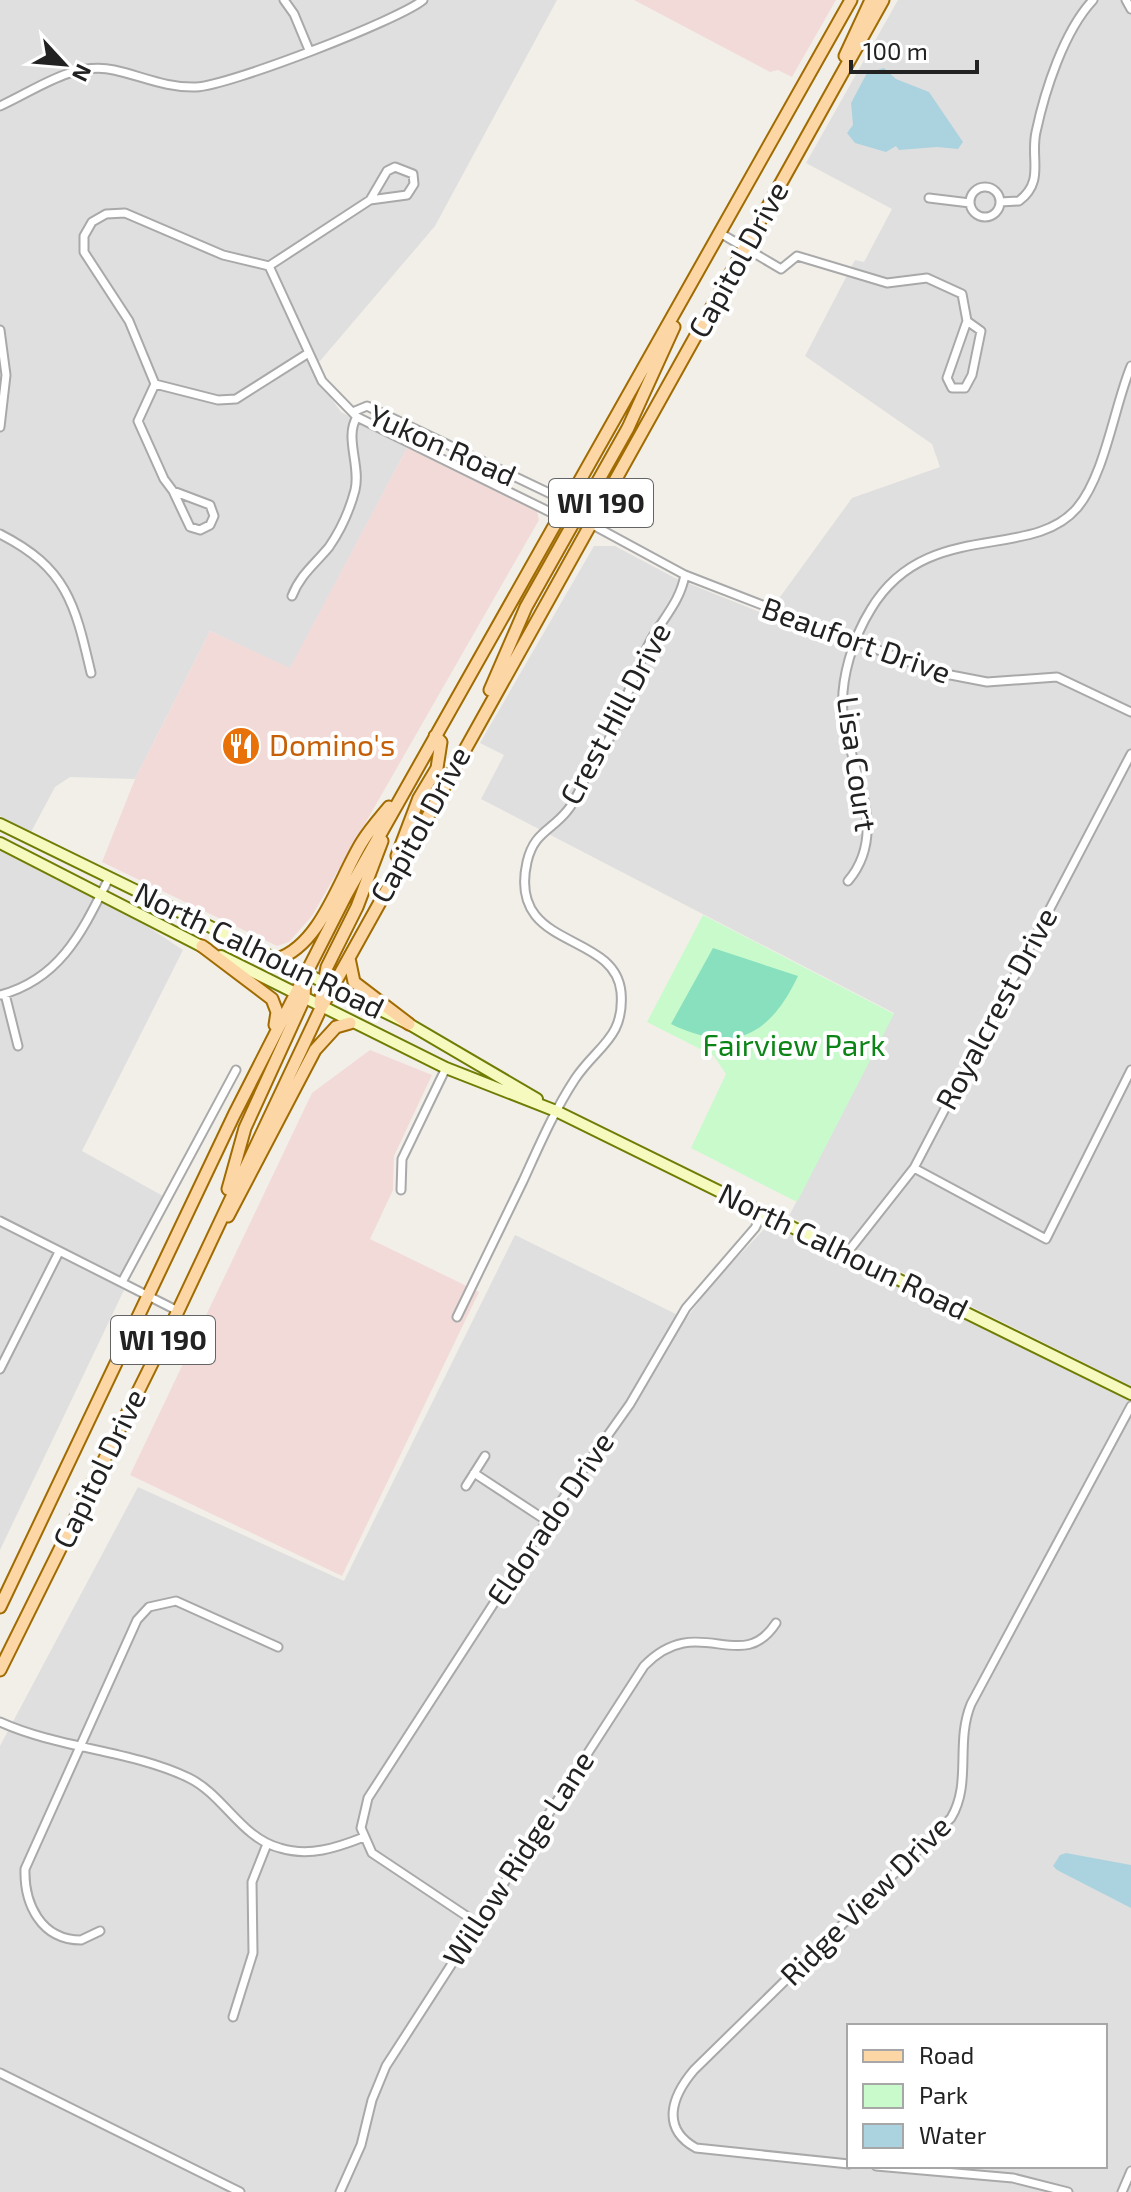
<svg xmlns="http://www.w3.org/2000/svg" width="1131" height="2192" font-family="'Exo 2',sans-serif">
  <rect width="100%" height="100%" fill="#f2efe9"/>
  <!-- residential -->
  <path fill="#e0dfdf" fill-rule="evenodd" d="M 0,0 L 557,0 L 435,226 L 320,361 L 310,368 L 341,412 L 407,448 L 290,669 L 210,631 L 135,779 L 70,777 L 55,787 L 31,832 L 0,816 Z
    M 898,0 L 1131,0 L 1131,1386 L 789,1216 L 894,1013 L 481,799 L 504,755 L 480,743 L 594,546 L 615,546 L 675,578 L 767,615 L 852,498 L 940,467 L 932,444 L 805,356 L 855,260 L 864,262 L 892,209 L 806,163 Z
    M 0,850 L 142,923 L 183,950 L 82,1151 L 163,1196 L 116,1283 L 124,1290 L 0,1550 Z
    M 769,1224 L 1131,1399 L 1131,2192 L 0,2192 L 0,1746 L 138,1487 L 344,1581 L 515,1235 L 686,1319 L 711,1285 ZM 849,2026 L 1105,2026 L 1105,2166 L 849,2166 Z"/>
  <!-- commercial -->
  <path fill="#f2dad9" d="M 634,0 L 836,0 L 792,77 L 778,70 L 770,72 Z
    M 407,448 L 528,506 L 537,511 L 539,520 L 312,916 L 289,942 L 277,946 L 102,862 L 135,779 L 210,631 L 290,668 Z
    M 370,1050 L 432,1075 L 394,1156 L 393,1190 L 370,1239 L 479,1292 L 342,1576 L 130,1475 L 312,1093 Z"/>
  <!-- park -->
  <path fill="#c8facc" d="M 703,915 L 894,1014 L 797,1202 L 691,1148 L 726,1074 L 714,1056 L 647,1022 Z"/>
  <!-- pitch -->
  <path fill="#88e0be" d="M 713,948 L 798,976 C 769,1037 733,1054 671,1024 Z"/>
  <!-- water -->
  <path fill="#aad3df" d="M 884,68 L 896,79 L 929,92 L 963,142 L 958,149 L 937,147 L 899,150 L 896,146 L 886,152 L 855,143 L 847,133 L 853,125 L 851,103 L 867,73 Z
    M 1066,1853 L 1131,1865 L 1131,1908 L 1057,1870 L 1053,1866 L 1060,1855 Z"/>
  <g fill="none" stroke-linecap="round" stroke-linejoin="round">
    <defs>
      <path id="street" d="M 284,0 L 294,14 L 309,50
        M 1126,0 L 1131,9
        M 0,106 C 36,90 72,61 114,70 C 142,76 166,88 196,87 C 228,86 399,20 423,0
        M 395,167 L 413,174 L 414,184 L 407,195 L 370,200 L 387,171 Z
        M970 202a15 15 0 1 1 30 0a15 15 0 1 1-30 0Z
        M 929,198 L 970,203
        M 1000,202 L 1019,201 C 1045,181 1030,159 1036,132 C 1045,90 1064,31 1093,0
        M 720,233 L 781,269 L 797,256 L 887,283 L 927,278 L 962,294 L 967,321 L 947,378 L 952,388 L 965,388 L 972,375 L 981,331 L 967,321
        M 269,266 L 322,381 L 357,417 L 552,513 L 577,521
        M 269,266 L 370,200
        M 0,330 L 6,375 L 0,427
        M 155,384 L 129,321 L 84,252 L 84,236 L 92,222 L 106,214 L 125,213 L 223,255 L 269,266
        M 155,384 L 218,400 L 236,399 L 307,354
        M 155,384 L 138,421 L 164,479 L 173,491
        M 355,411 L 367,406 L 549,493 L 580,513
        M 173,491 L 210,505 L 214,516 L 210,525 L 200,530 L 190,527 Z
        M 589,523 L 685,575 L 935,672 L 987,682 L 1057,677 L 1131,712
        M 0,534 C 67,568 75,604 91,673
        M 292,596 C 300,575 315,564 329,547 C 340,531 350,509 355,490 C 361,466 344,437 357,417
        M 848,881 C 891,830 849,770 843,713 C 840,679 853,638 871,609 C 926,517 1031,562 1077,508 C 1105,475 1114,407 1131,366
        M 5,994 L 18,1046
        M 0,995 C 61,979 83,930 109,878
        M 914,1168 L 1046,1239 L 1131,1070
        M 401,1190 L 402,1159 L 446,1068
        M 0,1221 L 178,1311
        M 847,1253 L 914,1168 L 1131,754
        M 122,1282 L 236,1070
        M 457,1317 C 479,1271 501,1226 523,1181 C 539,1146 554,1111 575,1079 C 597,1046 625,1038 621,992 C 615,930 507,951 527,862 C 534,832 551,831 567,811 C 576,801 581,786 587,774 C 595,758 609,743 615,727 C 627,697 636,667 652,638 C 665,616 680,601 685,575
        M 0,1369 L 59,1252
        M 474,1473 L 547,1521
        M 466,1486 L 485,1456
        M 0,1722 C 60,1749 131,1750 189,1778 C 224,1795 241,1838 280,1848 C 309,1857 336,1848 364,1837
        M 477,1923 L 372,1853 L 361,1828 L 368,1798 L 547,1521 L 630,1404 L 686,1308 L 755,1228 L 763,1212
        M 100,1931 L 81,1940 C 41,1940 24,1904 25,1869 L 137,1620 L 149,1607 L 176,1601 L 278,1647
        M 233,2017 L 253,1953 L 252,1882 L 267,1844
        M 0,2073 L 240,2192
        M 849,2164 L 696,2148 C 660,2128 672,2096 694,2070 L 951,1818 C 972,1783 955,1743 971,1704 L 1131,1406
        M 876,2166 L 1013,2178 L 1068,2192
        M 340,2192 L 361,2145 L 372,2100 L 386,2066 L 644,1666 C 698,1610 741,1677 776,1623
        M 1122,2192 L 1131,2171"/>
      <path id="secondary" d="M 0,824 L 409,1024 L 537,1099
        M 0,843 L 207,949
        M 221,956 L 446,1068 L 556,1111 L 1131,1394"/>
      <path id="primary" d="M 845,56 L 871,0
        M 579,521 L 580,513 L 628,428 L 674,327
        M 490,690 L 526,607 L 575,520 L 576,511
        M 397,856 L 419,798 L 437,768 L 441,742 L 435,736
        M 202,946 L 272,999 L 277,1012 L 275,1025
        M 349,958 L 354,982 L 409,1024
        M 277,959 C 321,945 340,877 362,842 C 370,829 380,818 389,807
        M 320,1003 L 327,967 L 357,907 L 382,841
        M 228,1189 L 245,1128 L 304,999 L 305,978
        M 228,1216 L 315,1050 L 336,1027 L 350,1023
        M 0,1607 L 234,1115 L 346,895 L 851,0
        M 0,1670 L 178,1311 L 321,1008 L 883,0"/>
    </defs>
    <!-- street casing -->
    <use href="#street" stroke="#a9a9a9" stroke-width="11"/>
    <!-- secondary casing -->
    <use href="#secondary" stroke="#707d05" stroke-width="14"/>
    <!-- primary casing -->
    <use href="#primary" stroke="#a06b00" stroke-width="15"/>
    <!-- street -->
    <use href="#street" stroke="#fff" stroke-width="7"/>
    <!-- secondary -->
    <use href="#secondary" stroke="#f7fabf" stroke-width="10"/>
    <!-- primary -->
    <use href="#primary" stroke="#fcd6a4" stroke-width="11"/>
  </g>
  <!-- icons -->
  <defs>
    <symbol id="restaurant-disc" viewBox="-11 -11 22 22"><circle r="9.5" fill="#e8710a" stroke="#fff"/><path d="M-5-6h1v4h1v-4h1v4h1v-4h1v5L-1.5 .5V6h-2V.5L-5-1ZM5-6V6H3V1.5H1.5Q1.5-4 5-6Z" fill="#fff"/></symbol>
  </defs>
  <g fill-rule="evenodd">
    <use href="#restaurant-disc" x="219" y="724" width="44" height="44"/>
  </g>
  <g text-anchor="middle" stroke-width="8" stroke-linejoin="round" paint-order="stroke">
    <!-- shield labels -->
    <g fill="#fff" stroke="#646464" stroke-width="2">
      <rect x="549" y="479" width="104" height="48" rx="6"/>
      <rect x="111" y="1316" width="104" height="48" rx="6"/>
    </g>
    <g font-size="28" font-weight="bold" fill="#222">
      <text x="601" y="513">WI 190</text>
      <text x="163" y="1350">WI 190</text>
    </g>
    <!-- street labels -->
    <g font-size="30" fill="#222" stroke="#fff">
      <text transform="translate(739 260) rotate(-61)" y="10">Capitol Drive</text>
      <text transform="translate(442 446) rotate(24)" y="10">Yukon Road</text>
      <text transform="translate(856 641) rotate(20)" y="10">Beaufort Drive</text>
      <text transform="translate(616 714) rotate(-62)" y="10">Crest Hill Drive</text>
      <text transform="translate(856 764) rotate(82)" y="10">Lisa Court</text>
      <text transform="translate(421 825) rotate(-61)" y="10">Capitol Drive</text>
      <text transform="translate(259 951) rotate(26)" y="10">North Calhoun Road</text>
      <text transform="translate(997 1009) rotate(-62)" y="10">Royalcrest Drive</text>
      <text transform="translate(843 1252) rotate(26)" y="10">North Calhoun Road</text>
      <text transform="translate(100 1469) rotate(-64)" y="10">Capitol Drive</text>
      <text transform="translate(551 1519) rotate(-56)" y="10">Eldorado Drive</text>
      <text transform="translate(519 1859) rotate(-57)" y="10">Willow Ridge Lane</text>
      <text transform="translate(866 1901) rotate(-45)" y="10">Ridge View Drive</text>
    </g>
    <!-- food labels -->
    <g font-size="30" fill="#c56008" stroke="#fff" text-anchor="start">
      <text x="269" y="756">Domino's</text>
    </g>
    <!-- park labels -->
    <g font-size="30" fill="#0c8416" stroke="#fff">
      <text x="794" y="1056">Fairview Park</text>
    </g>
  </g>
  <!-- legend -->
  <rect x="847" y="2024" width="260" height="144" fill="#ffffff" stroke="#a7a7a7" stroke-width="2"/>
  <rect x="863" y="2050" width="40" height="12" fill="#fcd6a4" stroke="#a7a7a7" stroke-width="2"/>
  <text x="919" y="2064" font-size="24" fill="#222222">Road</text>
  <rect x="863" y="2084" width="40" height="24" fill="#c8facc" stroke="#a7a7a7" stroke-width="2"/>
  <text x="919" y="2104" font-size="24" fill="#222222">Park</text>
  <rect x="863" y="2124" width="40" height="24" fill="#aad3df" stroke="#a7a7a7" stroke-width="2"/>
  <text x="919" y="2144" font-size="24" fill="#222222">Water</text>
  <!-- north arrow -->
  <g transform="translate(64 64) rotate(116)" stroke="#ffffff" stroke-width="6" paint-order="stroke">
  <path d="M0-6L14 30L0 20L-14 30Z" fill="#222222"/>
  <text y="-12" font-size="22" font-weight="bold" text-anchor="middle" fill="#222222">N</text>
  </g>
  <!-- scale -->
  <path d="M851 60v12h126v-12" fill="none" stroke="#222222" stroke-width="4"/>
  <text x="863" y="60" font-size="24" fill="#222222" stroke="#ffffff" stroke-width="6" paint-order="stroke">100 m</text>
</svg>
